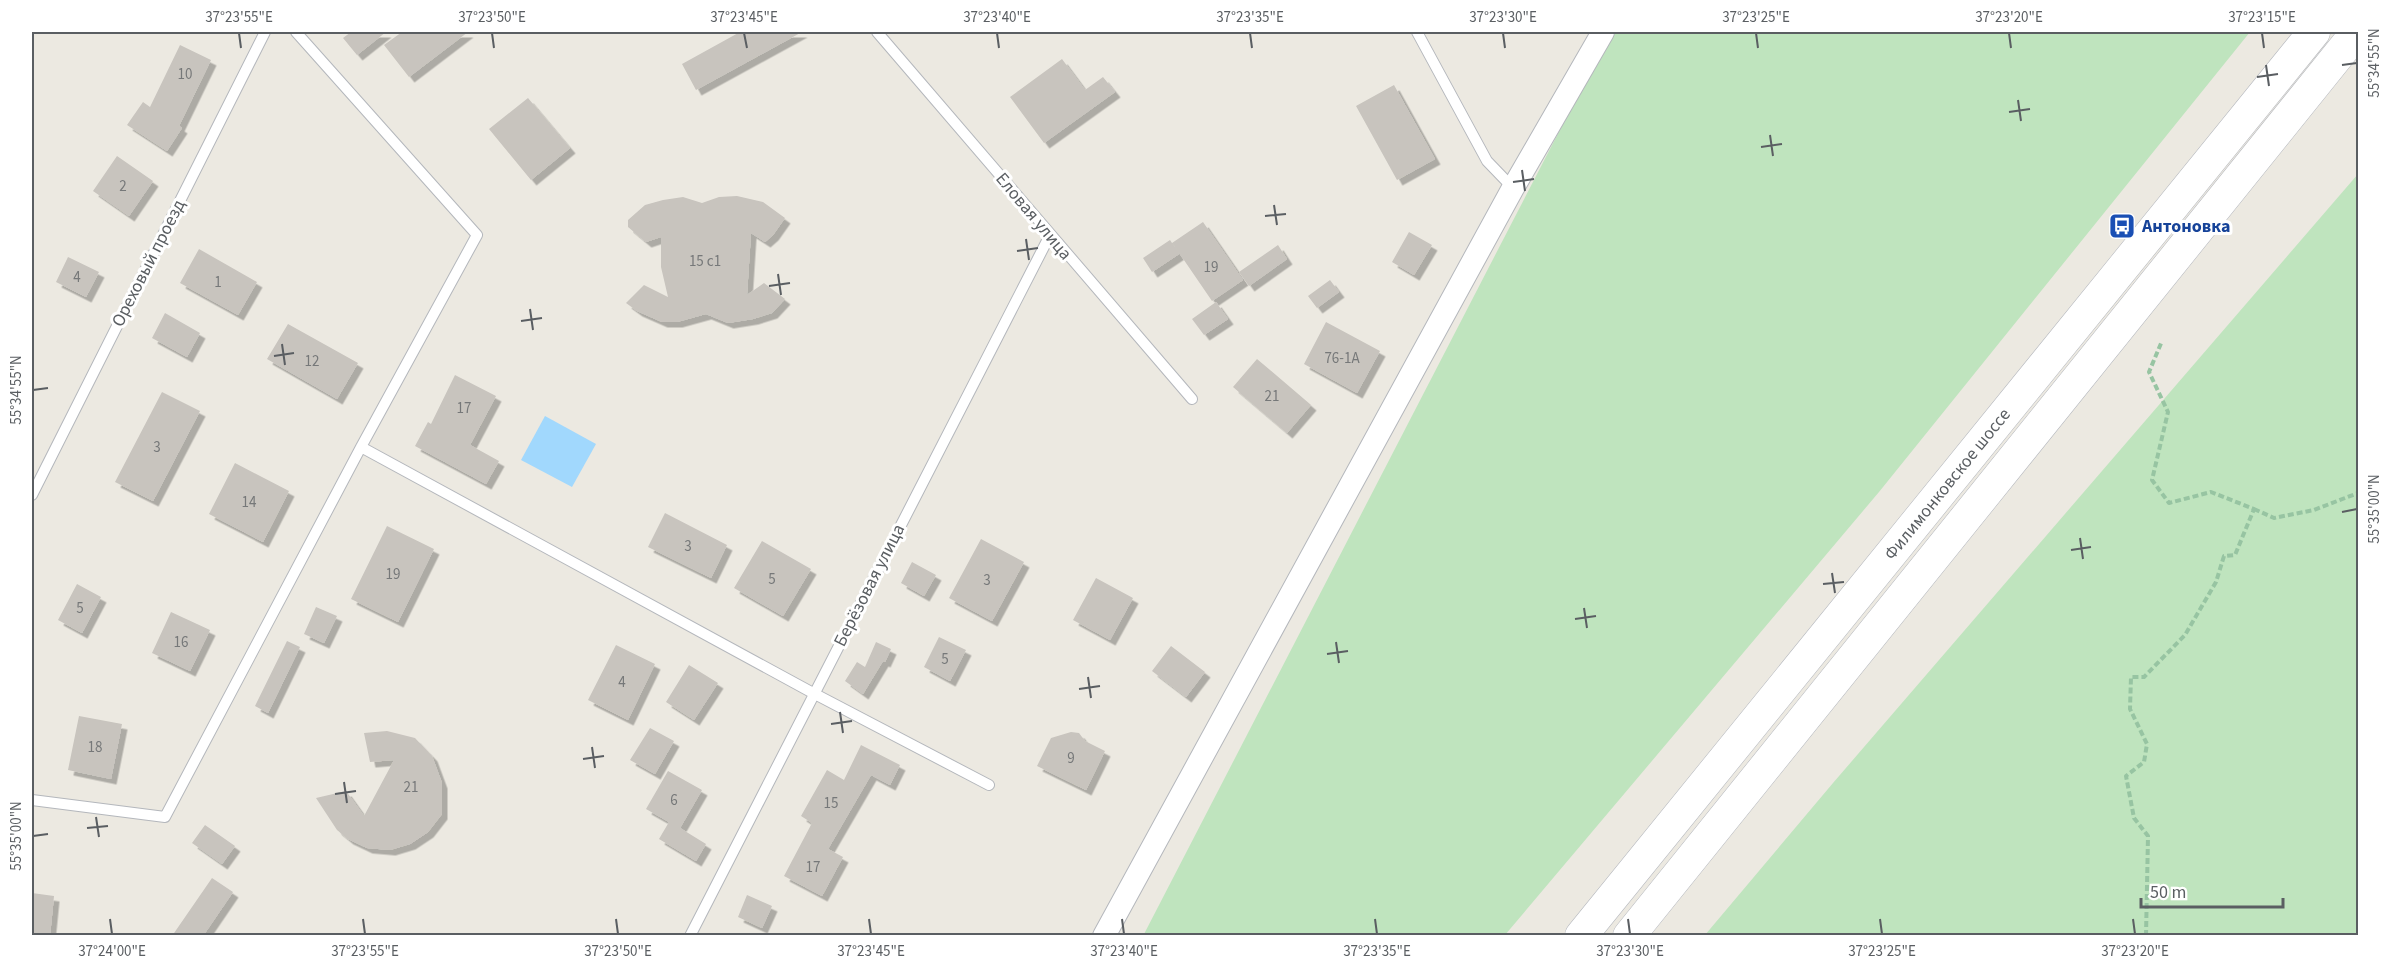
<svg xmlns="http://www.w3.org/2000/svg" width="2390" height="967" font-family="'Source Sans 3',sans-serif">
  <defs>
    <filter id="shadow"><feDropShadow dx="5.5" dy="5.5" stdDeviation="0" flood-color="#0004"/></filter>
  </defs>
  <rect width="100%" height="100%" fill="#ece9e1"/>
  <!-- green -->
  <path fill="#bfe4be" d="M 1616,32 L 2250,32 L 1879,492 L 1505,935 L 1143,936 L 1595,62 Z
    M 2358,174 L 2358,935 L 1705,935 L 1833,783 Z"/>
  <!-- water -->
  <path fill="#a1d8fd" d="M 545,416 L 596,444 L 572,487 L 521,460 Z"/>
  <!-- building -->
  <path fill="#c8c4be" filter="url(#shadow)" d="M 351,32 L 386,32 L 357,55 L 343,38 Z
    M 402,32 L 468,32 L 409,77 L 384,45 Z
    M 740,32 L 802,32 L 696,90 L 682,64 Z
    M 180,45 L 211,60 L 179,126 L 182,128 L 167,151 L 127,125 L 143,102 L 150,107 Z
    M 1062,59 L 1085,90 L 1103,77 L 1115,92 L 1044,143 L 1010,97 Z
    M 1394,85 L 1435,159 L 1397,180 L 1356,106 Z
    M 528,98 L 570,148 L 531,180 L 489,129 Z
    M 117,156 L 153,181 L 129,216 L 93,191 Z
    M 737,196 L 763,202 L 785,218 L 773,235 L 765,242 L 751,233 L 747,295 L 764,283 L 785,299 L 772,313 L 753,319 L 728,323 L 706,314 L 677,322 L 662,322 L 637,311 L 626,303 L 644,285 L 668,297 L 661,267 L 661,237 L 646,242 L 628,227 L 628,220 L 645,205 L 663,200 L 683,197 L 702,203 L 719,197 Z
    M 1203,222 L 1243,280 L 1212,301 L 1173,244 L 1179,254 L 1152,272 L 1143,258 L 1170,240 L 1172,243 Z
    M 1409,232 L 1432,245 L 1414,275 L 1392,262 Z
    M 1278,245 L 1287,259 L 1249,286 L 1239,272 Z
    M 199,249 L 257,282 L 238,315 L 180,283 Z
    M 68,257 L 99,272 L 86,297 L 56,282 Z
    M 1330,280 L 1339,292 L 1317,308 L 1308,296 Z
    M 1216,302 L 1228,319 L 1204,335 L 1192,319 Z
    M 165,313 L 200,333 L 187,357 L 152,338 Z
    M 1326,322 L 1380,351 L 1357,393 L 1304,364 Z
    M 288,324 L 358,363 L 337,399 L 267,359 Z
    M 1257,359 L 1311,405 L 1287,433 L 1233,387 Z
    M 455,375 L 496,396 L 470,445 L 499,461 L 486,484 L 415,446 L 428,422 L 431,424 Z
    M 162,392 L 200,411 L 153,501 L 115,482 Z
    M 235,463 L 289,491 L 263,542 L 209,514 Z
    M 665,513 L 727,545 L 711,578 L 648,547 Z
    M 387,526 L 434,549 L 398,622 L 351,599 Z
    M 981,539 L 1024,562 L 992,621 L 949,598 Z
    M 762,541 L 811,569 L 783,616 L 734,588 Z
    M 912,562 L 936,575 L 924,596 L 901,583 Z
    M 1096,578 L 1133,598 L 1110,640 L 1073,620 Z
    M 77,584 L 101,597 L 82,633 L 58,620 Z
    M 316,607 L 337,616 L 324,643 L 304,634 Z
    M 171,612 L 210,630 L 190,671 L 152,653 Z
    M 939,637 L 966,650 L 950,681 L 924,667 Z
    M 287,641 L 300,647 L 268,713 L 255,706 Z
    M 876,642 L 891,649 L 885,662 L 883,661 L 863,694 L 845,681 L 857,662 L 865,667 Z
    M 616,645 L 655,664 L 628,720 L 588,700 Z
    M 1171,646 L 1205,672 L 1186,697 L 1152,671 Z
    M 689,665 L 718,683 L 694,720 L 666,702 Z
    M 79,716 L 122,724 L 111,779 L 68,770 Z
    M 650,728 L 674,741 L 655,774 L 630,760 Z
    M 387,731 L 415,738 L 432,756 L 442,783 L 442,814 L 428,832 L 410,844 L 390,850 L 367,848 L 348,839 L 337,830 L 316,798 L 346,791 L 364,816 L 394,760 L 370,762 L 364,733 Z
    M 1071,732 L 1079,733 L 1085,741 L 1105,751 L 1086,790 L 1037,766 L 1051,738 Z
    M 861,745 L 900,765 L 890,785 L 871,775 L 828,849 L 843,857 L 822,896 L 784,876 L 812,823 L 801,816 L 827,770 L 844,780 Z
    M 668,771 L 702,790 L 680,828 L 706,844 L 696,861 L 659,839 L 669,822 L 646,809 Z
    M 205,825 L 235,846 L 222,864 L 192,843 Z
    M 212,878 L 233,892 L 203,936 L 172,936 Z
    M 32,893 L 54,896 L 50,936 L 32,936 Z
    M 747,895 L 772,906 L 762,928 L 738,917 Z"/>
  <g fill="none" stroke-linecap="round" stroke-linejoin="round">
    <defs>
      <path id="service" d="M 877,32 L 1192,399
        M 1417,32 L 1487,161 L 1513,188
        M 361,447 L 813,693 L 989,785
        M 32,495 L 265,32
        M 32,800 L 165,817 L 361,447 L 477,235 L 296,32
        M 690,936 L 1050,235"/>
      <path id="minor" d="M 1104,936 L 1513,188 L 1603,32"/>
      <path id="secondary" d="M 1581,936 L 2314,32
        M 1629,936 L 2357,32"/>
    </defs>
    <!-- service casing -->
    <use href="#service" stroke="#b4b7bc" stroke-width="12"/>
    <!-- minor casing -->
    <use href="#minor" stroke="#b4b7bc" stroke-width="24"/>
    <!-- secondary casing -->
    <use href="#secondary" stroke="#b5b8be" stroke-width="33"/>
    <!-- path -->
    <path stroke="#97c4a2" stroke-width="4" stroke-dasharray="6 3" stroke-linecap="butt" d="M 2254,509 L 2274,518 L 2314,510 L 2358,493
      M 2146,936 L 2148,836 L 2134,818 L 2126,776 L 2144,762 L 2147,744 L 2130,709 L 2131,677 L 2144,677 L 2185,635 L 2216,582 L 2224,556 L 2235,555 L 2254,509 L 2211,492 L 2169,503 L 2152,480 L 2168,412 L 2149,372 L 2162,341"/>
    <!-- service -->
    <use href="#service" stroke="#fff" stroke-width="10"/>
    <!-- minor -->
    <use href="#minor" stroke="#fff" stroke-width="22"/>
    <!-- secondary -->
    <use href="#secondary" stroke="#fff" stroke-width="32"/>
  </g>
  <!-- ticks -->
  <path fill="none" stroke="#5a5e62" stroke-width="2" d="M 239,33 L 241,48M 492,33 L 494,48M 744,33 L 747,48M 997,33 L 999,48M 1250,33 L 1252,48M 1503,33 L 1505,48M 1756,33 L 1758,48M 2009,33 L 2011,48M 2262,33 L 2264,48M 2266,65 L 2269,86M 2342,65 L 2357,63M 2257,77 L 2278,74M 2018,100 L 2021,121M 2009,112 L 2030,109M 1770,135 L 1773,156M 1761,147 L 1782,144M 1522,170 L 1525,191M 1513,182 L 1534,179M 1274,205 L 1277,225M 1265,216 L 1286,214M 1026,239 L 1029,260M 1017,251 L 1038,248M 778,274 L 781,295M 769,286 L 790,283M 530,309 L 533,330M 521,321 L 542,318M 282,344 L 285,365M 274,356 L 294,353M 33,390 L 48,388M 2342,512 L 2357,509M 2080,538 L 2083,559M 2071,550 L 2091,547M 1832,573 L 1835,593M 1823,584 L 1844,582M 1584,608 L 1587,628M 1575,619 L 1596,616M 1336,642 L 1339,663M 1327,654 L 1348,651M 1088,677 L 1091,698M 1079,689 L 1100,686M 840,712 L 843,733M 831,724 L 852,721M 592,747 L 595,768M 583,759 L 604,756M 344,782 L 347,803M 335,794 L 356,791M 96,817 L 99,837M 87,828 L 108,826M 33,836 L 48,834M 110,919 L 112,934M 363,919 L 365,934M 616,919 L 618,934M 869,919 L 871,934M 1122,919 L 1124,934M 1375,919 L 1377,934M 1628,919 L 1630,934M 1880,919 L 1882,934M 2133,919 L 2135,934"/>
  <!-- icons -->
  <defs>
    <symbol id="bus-square" viewBox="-11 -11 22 22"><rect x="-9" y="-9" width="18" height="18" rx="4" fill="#1a4fb4" stroke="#fff"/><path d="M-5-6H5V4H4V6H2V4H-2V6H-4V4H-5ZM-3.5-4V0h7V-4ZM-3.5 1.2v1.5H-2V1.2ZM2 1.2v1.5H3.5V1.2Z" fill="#fff"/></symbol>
  </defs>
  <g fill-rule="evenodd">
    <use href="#bus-square" x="2107" y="211" width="30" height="30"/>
  </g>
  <g text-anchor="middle" stroke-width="6" stroke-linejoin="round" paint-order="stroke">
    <!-- number labels -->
    <g font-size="15" fill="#767879">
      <text x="185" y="79">10</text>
      <text x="123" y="191">2</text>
      <text x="705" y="266">15 с1</text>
      <text x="1211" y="272">19</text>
      <text x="77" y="282">4</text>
      <text x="218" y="287">1</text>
      <text x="1342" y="363">76-1А</text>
      <text x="312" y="366">12</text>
      <text x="1272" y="401">21</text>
      <text x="464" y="413">17</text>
      <text x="157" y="452">3</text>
      <text x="249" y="507">14</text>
      <text x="688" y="551">3</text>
      <text x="393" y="579">19</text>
      <text x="772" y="584">5</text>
      <text x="987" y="585">3</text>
      <text x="80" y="613">5</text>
      <text x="181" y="647">16</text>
      <text x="945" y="664">5</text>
      <text x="622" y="687">4</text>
      <text x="95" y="752">18</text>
      <text x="1071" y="763">9</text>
      <text x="411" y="792">21</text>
      <text x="674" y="805">6</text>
      <text x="831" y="808">15</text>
      <text x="813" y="872">17</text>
    </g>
    <!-- street labels -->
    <g font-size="18" fill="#5a5e62" stroke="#fff">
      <text transform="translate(1034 216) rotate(50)" y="6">Еловая улица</text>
      <text transform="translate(148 263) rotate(-63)" y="6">Ореховый проезд</text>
      <text transform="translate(1947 484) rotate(-51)" y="6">Филимонковское шоссе</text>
      <text transform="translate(869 585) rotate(-63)" y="6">Берёзовая улица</text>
    </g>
    <!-- transit labels -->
    <g font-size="18" font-weight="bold" fill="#164399" stroke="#fff" text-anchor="start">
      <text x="2142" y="232">Антоновка</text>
    </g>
  </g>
  <!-- border -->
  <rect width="2390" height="967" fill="none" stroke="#ffffff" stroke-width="66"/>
  <!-- scale -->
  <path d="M2141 898v9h142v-9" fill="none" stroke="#5a5e62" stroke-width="3"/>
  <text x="2150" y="898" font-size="18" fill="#5a5e62" stroke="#ffffff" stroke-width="4.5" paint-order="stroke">50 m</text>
  <rect x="33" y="33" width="2324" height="901" fill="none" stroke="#5a5e62" stroke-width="2"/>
  <g font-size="15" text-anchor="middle" fill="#5a5e62">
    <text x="239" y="22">37°23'55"E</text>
    <text x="492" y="22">37°23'50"E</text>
    <text x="744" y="22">37°23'45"E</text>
    <text x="997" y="22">37°23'40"E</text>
    <text x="1250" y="22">37°23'35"E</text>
    <text x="1503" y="22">37°23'30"E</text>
    <text x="1756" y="22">37°23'25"E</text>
    <text x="2009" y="22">37°23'20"E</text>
    <text x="2262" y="22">37°23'15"E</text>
    <text transform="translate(2374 63) rotate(-90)" y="5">55°34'55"N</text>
    <text transform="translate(16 390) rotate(-90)" y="5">55°34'55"N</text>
    <text transform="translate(2374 509) rotate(-90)" y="5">55°35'00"N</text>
    <text transform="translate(16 836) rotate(-90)" y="5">55°35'00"N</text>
    <text x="112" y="956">37°24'00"E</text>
    <text x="365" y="956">37°23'55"E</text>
    <text x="618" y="956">37°23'50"E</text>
    <text x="871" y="956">37°23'45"E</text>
    <text x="1124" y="956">37°23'40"E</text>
    <text x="1377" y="956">37°23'35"E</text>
    <text x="1630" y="956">37°23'30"E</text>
    <text x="1882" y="956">37°23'25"E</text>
    <text x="2135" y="956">37°23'20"E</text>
  </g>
</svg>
